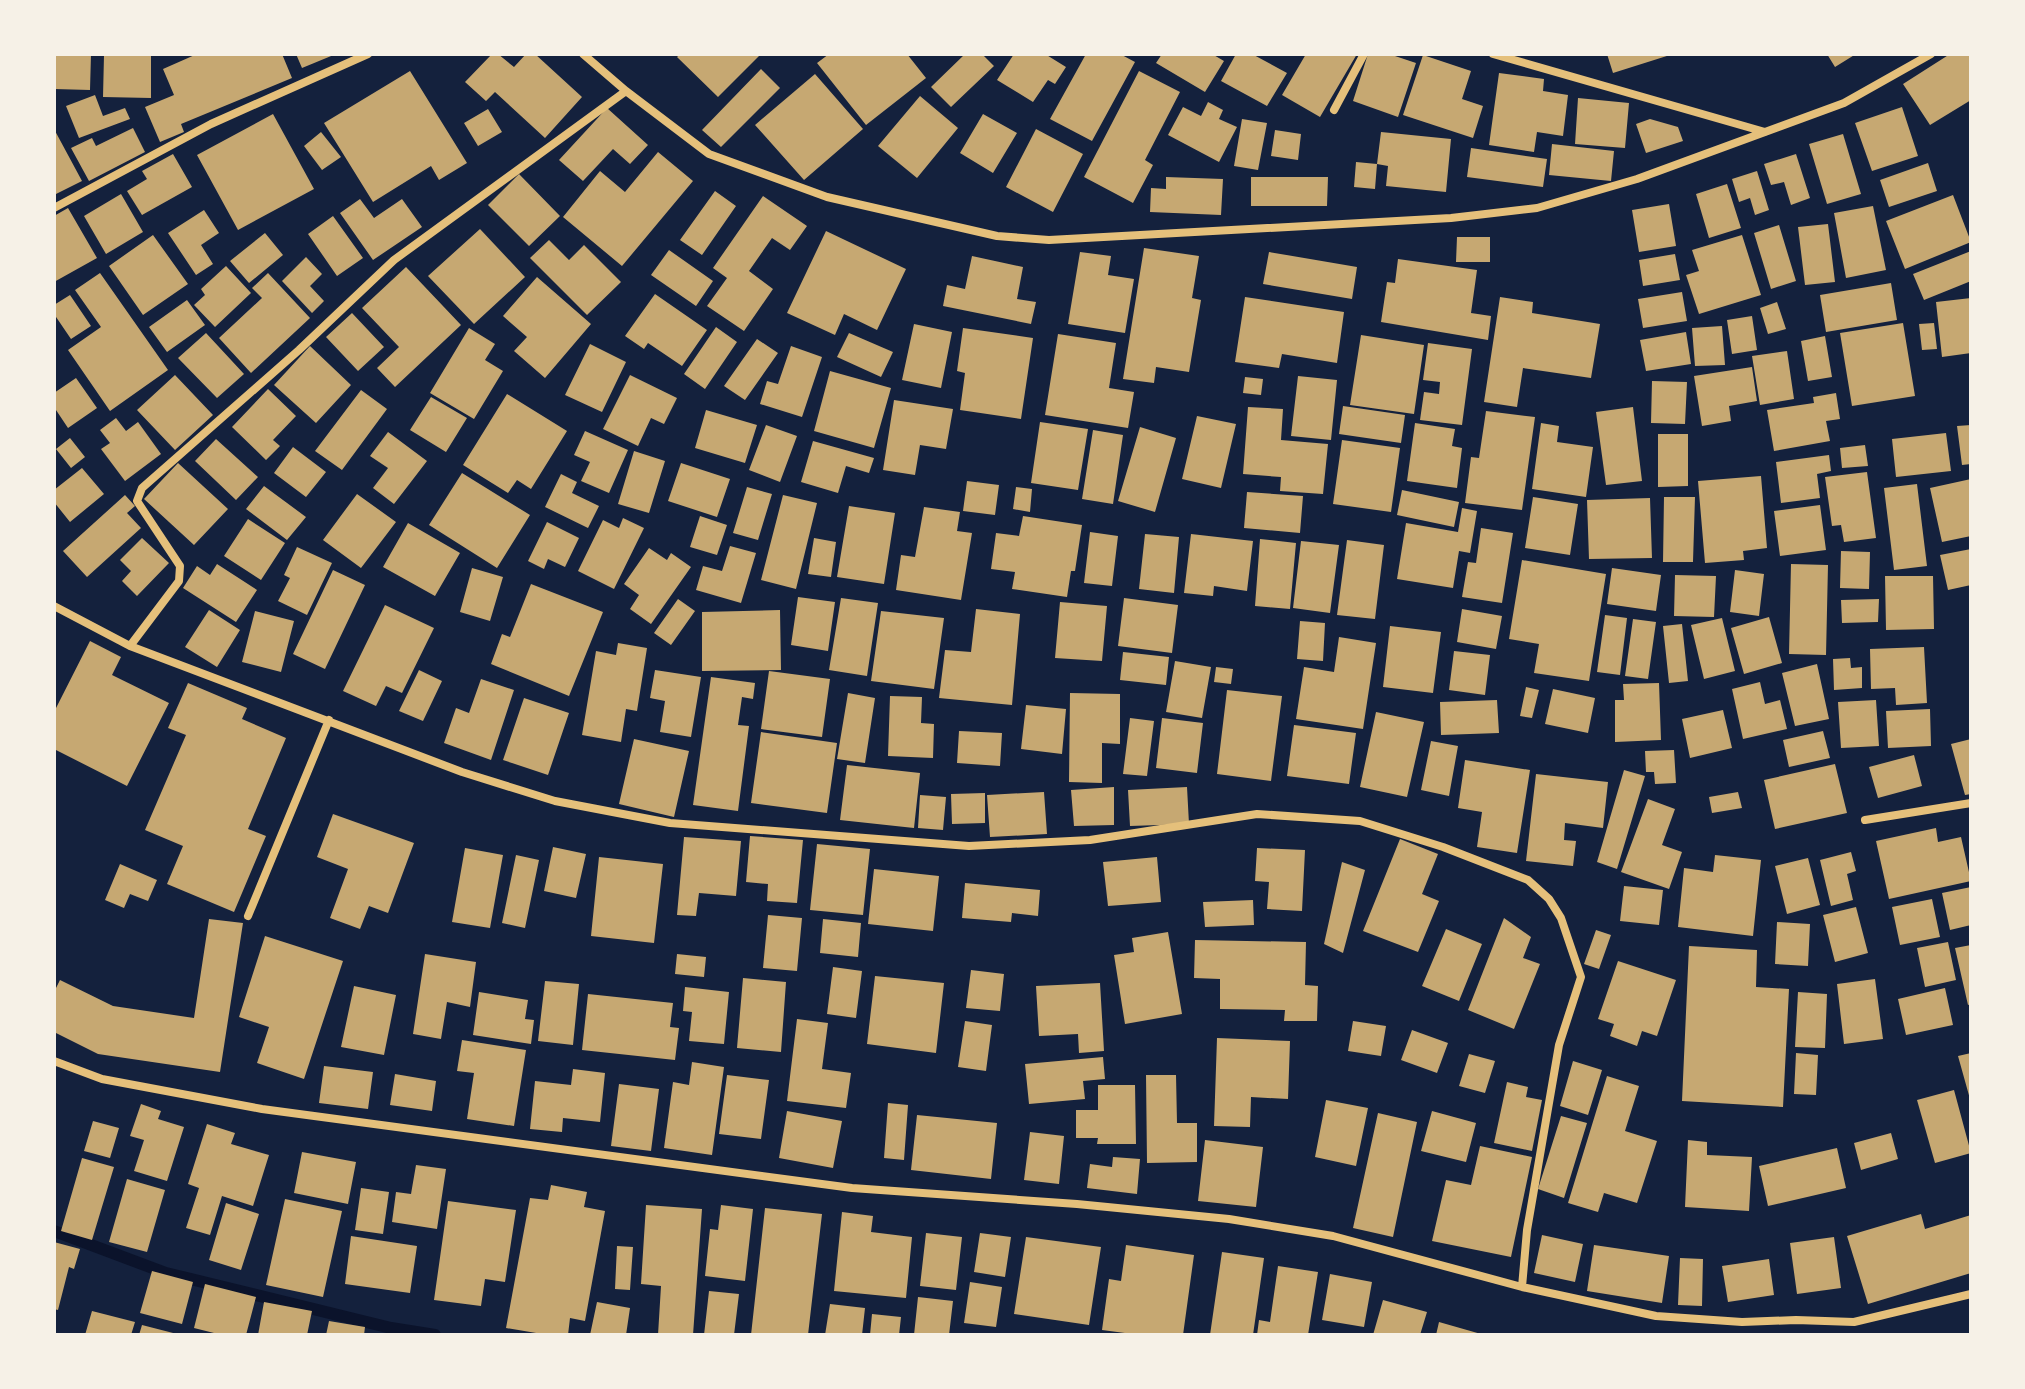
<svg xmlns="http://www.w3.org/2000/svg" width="2025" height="1389" font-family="'Varela Round',sans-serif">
  <rect width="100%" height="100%" fill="#14213d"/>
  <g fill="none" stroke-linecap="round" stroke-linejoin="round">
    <!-- stream -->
    <path stroke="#0b132b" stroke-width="12" d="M 54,1231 L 166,1273 L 391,1328 L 435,1335"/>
  </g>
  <!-- building -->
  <path fill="#c6a872" d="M 54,54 L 91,54 L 90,90 L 54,89 Z
    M 197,54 L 282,54 L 292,78 L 181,124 L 184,132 L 160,142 L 145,107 L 174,95 L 163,69 Z
    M 296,54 L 336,54 L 302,68 Z
    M 492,54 L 498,54 L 514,67 L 526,54 L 535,54 L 582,97 L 545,138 L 495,92 L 486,101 L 465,82 Z
    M 680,54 L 761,54 L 718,97 L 677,57 Z
    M 829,54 L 907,54 L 926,78 L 866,125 L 817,63 Z
    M 965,54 L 982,54 L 994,66 L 951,107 L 931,87 Z
    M 1014,54 L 1045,54 L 1066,67 L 1055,84 L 1048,80 L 1033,102 L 997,80 Z
    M 1086,54 L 1120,54 L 1135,62 L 1092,141 L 1050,119 Z
    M 1162,54 L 1212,54 L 1224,61 L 1205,92 L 1156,63 Z
    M 1236,54 L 1252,54 L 1287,73 L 1267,106 L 1221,81 Z
    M 1306,54 L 1357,54 L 1320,117 L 1282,95 Z
    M 1368,54 L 1389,54 L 1416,63 L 1398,117 L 1353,101 Z
    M 1607,54 L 1670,54 L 1670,55 L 1613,73 Z
    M 1827,54 L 1856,54 L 1835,67 Z
    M 1950,54 L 1971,54 L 1971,100 L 1930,125 L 1903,84 Z
    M 104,55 L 151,56 L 151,98 L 103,97 Z
    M 1423,55 L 1471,71 L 1462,99 L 1483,106 L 1473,138 L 1403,115 Z
    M 761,69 L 780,88 L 721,147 L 702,130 Z
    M 410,71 L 467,163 L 439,180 L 431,166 L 373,202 L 324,123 Z
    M 1139,71 L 1180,92 L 1145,160 L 1153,165 L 1133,203 L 1084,177 Z
    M 1499,73 L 1544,79 L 1543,91 L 1568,95 L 1563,136 L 1537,132 L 1534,152 L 1489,145 Z
    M 815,74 L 863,129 L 804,180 L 755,125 Z
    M 95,95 L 103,116 L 125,108 L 130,119 L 79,138 L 66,106 Z
    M 920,96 L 958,128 L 917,178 L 878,146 Z
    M 1578,98 L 1629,103 L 1625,148 L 1575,144 Z
    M 1208,102 L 1223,110 L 1219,119 L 1237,127 L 1219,162 L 1168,135 L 1183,107 L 1201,116 Z
    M 1902,107 L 1918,156 L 1872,171 L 1855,123 Z
    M 607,108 L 648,145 L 630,164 L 613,149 L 583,181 L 559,160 Z
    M 488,109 L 502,132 L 478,146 L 464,123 Z
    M 273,114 L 314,189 L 238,230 L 197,155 Z
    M 983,114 L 1017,133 L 993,173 L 960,153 Z
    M 1242,119 L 1267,123 L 1258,170 L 1234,166 Z
    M 1650,119 L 1678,127 L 1683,141 L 1646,153 L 1636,124 Z
    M 133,128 L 145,152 L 89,181 L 71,148 L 92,138 L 96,146 Z
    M 54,129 L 82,181 L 54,195 Z
    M 1036,129 L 1083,154 L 1053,212 L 1006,187 Z
    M 1275,130 L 1301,134 L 1298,160 L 1271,156 Z
    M 321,132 L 341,157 L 322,170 L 304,146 Z
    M 1381,132 L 1451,139 L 1446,192 L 1386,186 L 1388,166 L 1377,164 Z
    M 1843,134 L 1861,194 L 1827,204 L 1809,144 Z
    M 1552,144 L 1614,151 L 1611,181 L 1549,175 Z
    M 1471,148 L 1547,159 L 1543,187 L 1467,177 Z
    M 658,152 L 693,181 L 622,266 L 563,217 L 600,171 L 625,192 Z
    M 173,154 L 192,187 L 142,215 L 127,191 L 147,179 L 142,171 Z
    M 1796,154 L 1810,198 L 1791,205 L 1784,182 L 1771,185 L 1764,164 Z
    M 1356,162 L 1377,164 L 1375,189 L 1354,187 Z
    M 1928,163 L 1937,191 L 1889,207 L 1880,180 Z
    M 1757,171 L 1769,210 L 1755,215 L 1750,198 L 1739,202 L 1732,179 Z
    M 519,174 L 560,216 L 529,246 L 488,205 Z
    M 1166,177 L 1223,179 L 1221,215 L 1150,212 L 1151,188 L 1166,189 Z
    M 1251,177 L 1328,177 L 1327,206 L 1251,206 Z
    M 1727,184 L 1741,228 L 1709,238 L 1696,194 Z
    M 715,191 L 736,206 L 702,255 L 680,240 Z
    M 121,194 L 143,232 L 106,254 L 84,216 Z
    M 1953,195 L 1971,242 L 1905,269 L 1886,221 Z
    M 763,196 L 807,226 L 790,250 L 772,238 L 749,271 L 773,289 L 744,331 L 707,306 L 727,278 L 713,268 Z
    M 360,199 L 374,218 L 402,199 L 422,227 L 373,260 L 340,213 Z
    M 1669,204 L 1676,246 L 1639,252 L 1632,210 Z
    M 1873,206 L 1886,270 L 1846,278 L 1834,213 Z
    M 68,208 L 97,258 L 54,282 L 54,216 Z
    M 204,210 L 219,233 L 201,245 L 213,264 L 196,275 L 168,233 Z
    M 333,216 L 363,258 L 337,276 L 308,234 Z
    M 1828,224 L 1835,282 L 1805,285 L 1798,227 Z
    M 1779,225 L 1796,281 L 1771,289 L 1754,233 Z
    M 480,229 L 525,277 L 474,324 L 428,276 Z
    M 826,231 L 906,269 L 877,330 L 844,314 L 835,335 L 787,313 Z
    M 265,233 L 283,255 L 249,283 L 230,261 Z
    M 153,235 L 188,284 L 143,315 L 109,266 Z
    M 1742,235 L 1761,295 L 1699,314 L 1686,275 L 1699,271 L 1692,250 Z
    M 1457,237 L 1490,237 L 1490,262 L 1456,262 Z
    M 549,240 L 569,260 L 584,245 L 621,282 L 587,315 L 530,258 Z
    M 1144,248 L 1199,256 L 1192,298 L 1201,300 L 1189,372 L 1156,367 L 1154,383 L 1123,379 Z
    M 669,250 L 713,281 L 696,306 L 651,275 Z
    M 1971,251 L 1971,281 L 1924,300 L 1913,274 Z
    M 1080,252 L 1111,256 L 1108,275 L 1134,279 L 1125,333 L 1068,324 Z
    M 1269,252 L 1357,267 L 1352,299 L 1263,284 Z
    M 1675,254 L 1680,280 L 1643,286 L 1639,260 Z
    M 972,256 L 1023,267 L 1017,299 L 1036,302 L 1031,324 L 943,306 L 947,285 L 965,289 Z
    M 306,257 L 322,274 L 310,286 L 324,301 L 312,313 L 282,281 Z
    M 1398,259 L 1477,270 L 1471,313 L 1491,316 L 1488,340 L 1381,322 L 1387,282 L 1395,283 Z
    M 226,266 L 251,293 L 215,327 L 194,305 L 205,295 L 201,289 Z
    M 406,267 L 461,325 L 395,387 L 377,368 L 399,347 L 362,308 Z
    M 100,273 L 168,370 L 110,411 L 68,350 L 101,327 L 75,290 Z
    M 268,273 L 310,318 L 251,373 L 219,338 L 262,298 L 252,288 Z
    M 537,277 L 591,324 L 545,378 L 514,351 L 527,337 L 503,316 Z
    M 1891,283 L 1897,320 L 1826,332 L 1820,295 Z
    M 1682,292 L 1687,321 L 1643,328 L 1638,299 Z
    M 655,294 L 707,330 L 682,366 L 648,343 L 644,349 L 625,336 Z
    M 70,295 L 91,326 L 71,339 L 54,314 L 54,305 Z
    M 1245,297 L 1344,312 L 1337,363 L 1282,354 L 1279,368 L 1235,362 Z
    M 1500,297 L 1533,302 L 1532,313 L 1600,324 L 1591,378 L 1523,368 L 1517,407 L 1484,402 Z
    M 1971,298 L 1971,353 L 1942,357 L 1936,302 Z
    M 187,300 L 205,325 L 167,352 L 149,327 Z
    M 1777,302 L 1786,329 L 1768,334 L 1760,308 Z
    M 352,313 L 384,347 L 358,371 L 326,337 Z
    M 1752,316 L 1757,350 L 1732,354 L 1727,320 Z
    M 1903,323 L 1915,396 L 1852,406 L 1840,333 Z
    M 1934,323 L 1937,349 L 1922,350 L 1919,324 Z
    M 914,324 L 952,332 L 941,388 L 902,380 Z
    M 1722,326 L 1725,365 L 1695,366 L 1692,328 Z
    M 716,327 L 737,342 L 705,389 L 684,374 Z
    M 469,328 L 495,344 L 485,360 L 503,371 L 474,419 L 430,393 Z
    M 963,328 L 1033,338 L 1021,419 L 960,410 L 965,373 L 957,371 Z
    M 1686,332 L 1691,364 L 1646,371 L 1640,340 Z
    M 206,333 L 244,374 L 217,398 L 178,358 Z
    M 849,333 L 893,352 L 881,377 L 837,357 Z
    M 1058,334 L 1116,343 L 1109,388 L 1134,392 L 1128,428 L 1045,415 Z
    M 1361,335 L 1424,345 L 1414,414 L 1350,405 Z
    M 1825,336 L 1832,377 L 1808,381 L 1801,341 Z
    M 757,339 L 778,353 L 745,400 L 724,386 Z
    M 1428,343 L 1472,349 L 1462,425 L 1420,420 L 1424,392 L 1439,394 L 1440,382 L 1423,380 Z
    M 590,344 L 626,362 L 602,412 L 565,395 Z
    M 310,346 L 351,385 L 316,423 L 274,385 Z
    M 791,346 L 822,357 L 802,417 L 760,404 L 767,381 L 778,384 Z
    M 1787,351 L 1794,399 L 1760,405 L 1752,356 Z
    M 1752,367 L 1757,401 L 1729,406 L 1731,421 L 1702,426 L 1694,376 Z
    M 830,371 L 891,388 L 874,448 L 814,431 Z
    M 175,375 L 213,415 L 175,450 L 137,410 Z
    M 630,375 L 677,398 L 664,424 L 651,418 L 638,446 L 603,429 Z
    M 1298,376 L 1337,380 L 1331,440 L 1291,436 Z
    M 1245,377 L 1263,379 L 1261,395 L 1243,393 Z
    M 76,378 L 97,408 L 68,428 L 54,407 L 54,393 Z
    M 1652,381 L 1687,382 L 1685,424 L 1651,423 Z
    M 268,389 L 296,416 L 273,440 L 280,446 L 266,460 L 232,427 Z
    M 361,390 L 387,409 L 342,470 L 315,451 Z
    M 1836,393 L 1840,419 L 1826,421 L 1830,441 L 1774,451 L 1767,410 L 1814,403 L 1813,397 Z
    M 507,394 L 567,431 L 531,489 L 517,480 L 508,493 L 463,465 Z
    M 431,397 L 467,418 L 446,452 L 410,430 Z
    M 894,400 L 953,409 L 946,449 L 920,445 L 915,475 L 883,470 Z
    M 1343,406 L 1405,415 L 1401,443 L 1339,434 Z
    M 1248,407 L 1283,409 L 1281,440 L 1328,444 L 1323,494 L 1280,491 L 1281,477 L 1243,474 Z
    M 1633,407 L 1642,481 L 1606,485 L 1596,412 Z
    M 706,410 L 757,425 L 745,463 L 695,448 Z
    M 1486,411 L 1535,417 L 1522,510 L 1465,503 L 1471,457 L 1479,458 Z
    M 1197,416 L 1236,424 L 1221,488 L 1182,479 Z
    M 116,418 L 126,431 L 138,422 L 161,454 L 125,481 L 101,449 L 110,443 L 100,430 Z
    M 1040,422 L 1088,429 L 1078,490 L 1031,483 Z
    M 1415,423 L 1455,429 L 1452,446 L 1462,448 L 1457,488 L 1407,481 Z
    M 1541,423 L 1559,426 L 1557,442 L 1593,447 L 1586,497 L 1532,489 Z
    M 766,425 L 797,436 L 780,482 L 749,470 Z
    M 1971,425 L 1971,464 L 1962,465 L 1957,426 Z
    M 1140,427 L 1176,438 L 1155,512 L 1118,501 Z
    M 1093,430 L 1123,435 L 1113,504 L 1082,499 Z
    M 585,431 L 628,450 L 609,493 L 581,481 L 590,462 L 574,455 Z
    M 388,432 L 427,461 L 394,504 L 373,488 L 388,468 L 370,456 Z
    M 1946,433 L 1951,471 L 1896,477 L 1892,439 Z
    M 1658,434 L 1688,434 L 1688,486 L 1658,487 Z
    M 70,438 L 85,457 L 71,468 L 56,449 Z
    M 216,439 L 258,477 L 236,500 L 195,461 Z
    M 1342,440 L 1400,448 L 1391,512 L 1333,504 Z
    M 813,441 L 874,458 L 869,473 L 846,466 L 838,493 L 801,482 Z
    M 1865,445 L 1868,466 L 1842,468 L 1840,448 Z
    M 293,447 L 326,472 L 306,497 L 274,473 Z
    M 634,451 L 665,461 L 649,513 L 618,504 Z
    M 1829,455 L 1831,471 L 1817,474 L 1820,498 L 1781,503 L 1776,462 Z
    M 178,463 L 228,509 L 194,545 L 144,499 Z
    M 681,463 L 730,479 L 717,517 L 668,501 Z
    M 82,468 L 104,494 L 70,522 L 54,502 L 54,490 Z
    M 1867,472 L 1876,538 L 1844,542 L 1841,525 L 1832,526 L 1825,477 Z
    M 462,473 L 530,515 L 497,568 L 429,525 Z
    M 561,474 L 577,482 L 572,493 L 599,506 L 588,528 L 545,507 Z
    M 1761,476 L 1767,548 L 1743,551 L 1744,560 L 1705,563 L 1698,481 Z
    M 1971,479 L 1971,536 L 1942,542 L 1930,488 Z
    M 967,481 L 999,485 L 995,515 L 963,511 Z
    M 1917,484 L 1927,566 L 1894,570 L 1884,488 Z
    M 264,486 L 306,517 L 287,540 L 246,509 Z
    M 747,487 L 772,494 L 758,540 L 733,533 Z
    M 1016,487 L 1032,489 L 1030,512 L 1013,509 Z
    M 1402,490 L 1459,502 L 1454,527 L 1397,515 Z
    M 1247,492 L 1303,496 L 1300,533 L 1244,528 Z
    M 357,494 L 396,522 L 361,568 L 323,540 Z
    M 125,495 L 135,506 L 127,513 L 141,528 L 87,577 L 63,551 Z
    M 783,495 L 817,503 L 796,589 L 761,580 Z
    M 1533,497 L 1578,504 L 1570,555 L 1525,548 Z
    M 1664,497 L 1695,497 L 1693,562 L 1663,562 Z
    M 1650,498 L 1652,558 L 1589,559 L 1587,500 Z
    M 1820,505 L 1826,550 L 1780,556 L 1774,511 Z
    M 849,506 L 895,513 L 884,584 L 837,577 Z
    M 924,507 L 960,512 L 957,531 L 972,533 L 961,600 L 896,590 L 901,555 L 915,557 Z
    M 1462,508 L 1477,511 L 1470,553 L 1459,551 L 1453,588 L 1397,579 L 1406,523 L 1458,532 Z
    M 700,516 L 727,525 L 717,555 L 690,547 Z
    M 1023,516 L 1082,525 L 1075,571 L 1071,571 L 1067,597 L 1012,589 L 1015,572 L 991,569 L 996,533 L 1019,536 Z
    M 623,518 L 644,528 L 614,589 L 578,571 L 603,520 L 619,528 Z
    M 248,519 L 285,543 L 261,580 L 224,556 Z
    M 547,522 L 579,538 L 565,567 L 548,559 L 544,569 L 528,561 Z
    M 408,523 L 460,553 L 435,596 L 383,567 Z
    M 1481,528 L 1513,533 L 1502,603 L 1462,597 L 1468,562 L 1476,563 Z
    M 1090,532 L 1118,536 L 1112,586 L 1084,583 Z
    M 1145,534 L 1179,537 L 1174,593 L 1139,589 Z
    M 1191,534 L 1253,541 L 1247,591 L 1214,586 L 1213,596 L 1184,593 Z
    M 142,538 L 169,563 L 137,596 L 122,581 L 131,571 L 120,560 Z
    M 814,538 L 836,542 L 831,577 L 808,574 Z
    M 1260,539 L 1296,543 L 1290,609 L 1255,606 Z
    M 1347,540 L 1384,545 L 1375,619 L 1337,615 Z
    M 1301,541 L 1339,545 L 1330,613 L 1293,608 Z
    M 730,546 L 756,553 L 741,603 L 696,590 L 703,566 L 722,571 Z
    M 297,547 L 332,563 L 307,615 L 278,601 L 290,578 L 284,575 Z
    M 649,548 L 667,560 L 671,553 L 691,567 L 651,624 L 630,609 L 639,595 L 624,584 Z
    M 1971,549 L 1971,585 L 1948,590 L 1940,555 Z
    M 1841,551 L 1870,552 L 1869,589 L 1840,588 Z
    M 1522,560 L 1606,574 L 1589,681 L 1534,673 L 1539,644 L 1509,639 Z
    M 217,564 L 257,590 L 236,622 L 183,588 L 197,566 L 210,575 Z
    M 1791,564 L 1828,565 L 1826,655 L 1789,654 Z
    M 472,568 L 503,577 L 490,621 L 460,612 Z
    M 1612,568 L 1661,575 L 1656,611 L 1607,604 Z
    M 333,570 L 365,585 L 325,669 L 293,654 Z
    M 1735,570 L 1764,574 L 1759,616 L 1730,612 Z
    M 1675,575 L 1716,576 L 1714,617 L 1674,616 Z
    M 1885,576 L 1933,576 L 1934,629 L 1886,630 Z
    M 531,584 L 603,612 L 569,696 L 491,664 L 502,634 L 510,637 Z
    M 798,597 L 835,602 L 828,651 L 791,645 Z
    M 841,598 L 878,603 L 867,676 L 829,670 Z
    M 1124,598 L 1178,605 L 1172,653 L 1118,646 Z
    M 678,599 L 695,611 L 671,645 L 654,633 Z
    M 1879,599 L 1878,622 L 1842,623 L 1841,600 Z
    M 1060,602 L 1107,606 L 1102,661 L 1055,658 Z
    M 385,605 L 434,628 L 402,693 L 386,686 L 376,706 L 343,691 Z
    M 976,609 L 1020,614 L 1012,705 L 939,698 L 945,650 L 971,652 Z
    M 1462,609 L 1502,616 L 1496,649 L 1457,642 Z
    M 209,610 L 240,630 L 217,667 L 185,647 Z
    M 780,610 L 781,670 L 702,671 L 702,612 Z
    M 255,611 L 294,621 L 281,672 L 242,662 Z
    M 881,611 L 944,618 L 934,689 L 871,681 Z
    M 1605,615 L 1627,618 L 1620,675 L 1597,672 Z
    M 1769,617 L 1782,663 L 1744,674 L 1731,628 Z
    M 1722,618 L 1735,671 L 1704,679 L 1691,625 Z
    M 1633,619 L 1656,622 L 1648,679 L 1625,676 Z
    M 1300,621 L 1325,623 L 1323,661 L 1297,659 Z
    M 1682,624 L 1688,681 L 1669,683 L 1663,626 Z
    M 1390,626 L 1441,632 L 1433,693 L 1383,687 Z
    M 1339,637 L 1376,643 L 1363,729 L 1296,719 L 1304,667 L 1334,672 Z
    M 90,641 L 121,657 L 112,675 L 169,703 L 127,786 L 54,749 L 54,712 Z
    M 618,643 L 647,648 L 637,711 L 626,709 L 621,742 L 582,735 L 596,651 L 616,655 Z
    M 1924,647 L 1927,703 L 1896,705 L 1895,688 L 1871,689 L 1870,649 Z
    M 1454,651 L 1490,655 L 1485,695 L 1449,690 Z
    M 1123,652 L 1169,657 L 1166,685 L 1120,680 Z
    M 1850,658 L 1851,668 L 1862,667 L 1862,688 L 1834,690 L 1833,659 Z
    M 1175,661 L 1211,667 L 1202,718 L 1166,712 Z
    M 1817,664 L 1829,719 L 1795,726 L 1782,673 Z
    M 1216,667 L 1233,669 L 1231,684 L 1214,682 Z
    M 419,670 L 442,681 L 423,721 L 399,711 Z
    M 655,670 L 701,677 L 691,737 L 660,732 L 665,701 L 650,698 Z
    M 769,671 L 830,679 L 822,737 L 761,729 Z
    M 711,677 L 755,683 L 753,699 L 742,697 L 738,725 L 749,726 L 738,811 L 693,805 Z
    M 481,679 L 514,690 L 491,760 L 444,743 L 456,708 L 469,713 Z
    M 1760,682 L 1765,704 L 1780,700 L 1787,729 L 1743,739 L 1732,689 Z
    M 188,683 L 247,708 L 242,719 L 286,738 L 248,829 L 266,836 L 234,912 L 167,884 L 183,846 L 145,830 L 186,735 L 168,728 Z
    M 1659,683 L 1661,740 L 1615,742 L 1615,700 L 1624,700 L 1623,684 Z
    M 1526,687 L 1539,690 L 1532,718 L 1520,716 Z
    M 1553,689 L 1595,698 L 1588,733 L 1545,724 Z
    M 1227,690 L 1282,696 L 1271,781 L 1217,774 Z
    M 848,693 L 875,698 L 865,763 L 837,759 Z
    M 1070,693 L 1120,694 L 1120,744 L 1102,743 L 1102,783 L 1069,782 Z
    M 890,696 L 922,697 L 921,723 L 934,724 L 933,758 L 888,756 Z
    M 524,698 L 569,713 L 548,775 L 503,760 Z
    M 1497,700 L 1499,733 L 1441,735 L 1440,702 Z
    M 1876,700 L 1879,746 L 1841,748 L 1838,702 Z
    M 1026,705 L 1066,709 L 1062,754 L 1021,749 Z
    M 1930,709 L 1931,746 L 1888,748 L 1886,711 Z
    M 1723,710 L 1732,748 L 1690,758 L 1682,719 Z
    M 1376,712 L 1424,722 L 1407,797 L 1360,787 Z
    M 1130,718 L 1154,721 L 1147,776 L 1123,774 Z
    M 1162,718 L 1203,723 L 1197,773 L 1156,768 Z
    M 1294,725 L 1356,733 L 1349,784 L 1287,776 Z
    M 959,731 L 1002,733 L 1000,766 L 957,763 Z
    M 1823,731 L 1830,758 L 1789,767 L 1783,740 Z
    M 761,732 L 837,743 L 827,813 L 751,803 Z
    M 634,739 L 689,751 L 674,817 L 619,804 Z
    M 1971,739 L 1971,794 L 1965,795 L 1951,744 Z
    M 1431,741 L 1458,746 L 1449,796 L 1421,790 Z
    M 1674,750 L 1676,783 L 1655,784 L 1654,772 L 1646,772 L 1645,751 Z
    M 1914,755 L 1922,786 L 1878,798 L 1869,767 Z
    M 1465,760 L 1530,770 L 1517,853 L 1477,847 L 1482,812 L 1458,808 Z
    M 1835,764 L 1847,813 L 1775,829 L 1764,780 Z
    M 847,765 L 920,773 L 914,828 L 840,820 Z
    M 1624,770 L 1645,776 L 1617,869 L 1597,862 Z
    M 1536,774 L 1608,782 L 1603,828 L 1565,823 L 1564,840 L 1576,841 L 1573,866 L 1526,861 Z
    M 1114,787 L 1114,825 L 1074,826 L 1071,790 Z
    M 1187,787 L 1189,824 L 1130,826 L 1128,790 Z
    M 1044,792 L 1047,834 L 990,837 L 987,795 Z
    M 1738,792 L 1742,808 L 1712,813 L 1709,797 Z
    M 985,793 L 985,823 L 952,824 L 951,794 Z
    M 920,795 L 946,797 L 943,830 L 918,828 Z
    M 1648,799 L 1675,809 L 1662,845 L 1682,852 L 1669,889 L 1621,872 Z
    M 333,814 L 414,843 L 388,913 L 369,906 L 360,929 L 330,918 L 348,869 L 317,857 Z
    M 1936,828 L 1938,842 L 1961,837 L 1971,881 L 1889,899 L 1876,841 Z
    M 750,836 L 803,840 L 797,903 L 767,901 L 768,884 L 746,882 Z
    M 684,837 L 741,841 L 736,896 L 699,893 L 696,916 L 677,915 Z
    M 1400,839 L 1438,854 L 1422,894 L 1439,901 L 1418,952 L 1363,931 Z
    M 817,844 L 870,849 L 863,915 L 810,910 Z
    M 553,847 L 586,854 L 576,898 L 544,891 Z
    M 465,848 L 503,855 L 490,928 L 452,922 Z
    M 1257,848 L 1305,850 L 1302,911 L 1267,909 L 1269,882 L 1255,881 Z
    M 1851,852 L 1856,871 L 1847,874 L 1853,900 L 1831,906 L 1820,860 Z
    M 516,855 L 539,860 L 525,928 L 502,923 Z
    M 1715,855 L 1761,860 L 1753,936 L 1678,927 L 1684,868 L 1713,872 Z
    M 599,857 L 663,864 L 654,943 L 591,936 Z
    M 1157,857 L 1161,902 L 1108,906 L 1103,862 Z
    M 1808,858 L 1820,905 L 1787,914 L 1775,866 Z
    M 1342,862 L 1365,870 L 1343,953 L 1324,944 Z
    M 120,864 L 157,880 L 148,901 L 130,894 L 124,908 L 105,900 Z
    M 874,869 L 939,876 L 933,931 L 868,924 Z
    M 965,883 L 1040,890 L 1038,916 L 1012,913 L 1011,922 L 962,918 Z
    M 1624,886 L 1663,890 L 1659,925 L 1620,921 Z
    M 1971,887 L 1971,925 L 1950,930 L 1942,893 Z
    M 1932,899 L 1940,937 L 1900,945 L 1892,907 Z
    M 1253,900 L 1254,925 L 1205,927 L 1203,902 Z
    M 1856,907 L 1868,953 L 1835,962 L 1823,915 Z
    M 768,915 L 802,918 L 797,971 L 763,968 Z
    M 1504,918 L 1531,937 L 1523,958 L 1540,964 L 1514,1029 L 1468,1010 Z
    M 209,919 L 243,923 L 220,1072 L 98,1054 L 54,1032 L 54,992 L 60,980 L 113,1006 L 194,1018 Z
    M 823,919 L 861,923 L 858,957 L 820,953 Z
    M 1777,922 L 1810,924 L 1808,966 L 1775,964 Z
    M 1446,929 L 1482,944 L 1459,1001 L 1422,986 Z
    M 1596,930 L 1611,935 L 1599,969 L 1584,964 Z
    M 1168,932 L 1182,1014 L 1125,1024 L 1114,955 L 1134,952 L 1132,938 Z
    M 265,936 L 343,961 L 304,1079 L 257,1063 L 269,1027 L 239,1017 Z
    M 1195,940 L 1306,942 L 1305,985 L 1318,986 L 1317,1021 L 1284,1021 L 1285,1010 L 1220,1009 L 1220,979 L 1194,978 Z
    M 1948,942 L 1956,980 L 1925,987 L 1917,948 Z
    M 1971,945 L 1971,1004 L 1968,1005 L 1955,948 Z
    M 1689,946 L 1757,950 L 1756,987 L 1789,989 L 1783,1107 L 1682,1101 Z
    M 425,954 L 476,962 L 470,1007 L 447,1002 L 441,1039 L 413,1034 Z
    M 677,954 L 706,957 L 704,977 L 675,974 Z
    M 1618,961 L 1676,980 L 1657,1036 L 1642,1031 L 1637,1046 L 1610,1036 L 1614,1024 L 1598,1019 Z
    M 833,967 L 862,971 L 856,1018 L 827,1014 Z
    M 971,970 L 1004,974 L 1000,1011 L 966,1008 Z
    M 875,976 L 944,983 L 936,1053 L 867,1044 Z
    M 743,978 L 786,982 L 781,1052 L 737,1048 Z
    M 1875,979 L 1883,1039 L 1844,1044 L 1837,984 Z
    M 545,981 L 579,984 L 573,1045 L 538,1041 Z
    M 1100,983 L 1104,1051 L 1079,1053 L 1078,1034 L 1039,1036 L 1036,986 Z
    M 354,986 L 396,995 L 384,1055 L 341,1047 Z
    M 685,987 L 729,992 L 724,1044 L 689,1041 L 692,1012 L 683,1011 Z
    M 1945,988 L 1953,1025 L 1906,1035 L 1898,999 Z
    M 479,992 L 528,1000 L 525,1019 L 534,1020 L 531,1044 L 473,1035 Z
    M 1798,992 L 1827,994 L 1825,1048 L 1795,1047 Z
    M 588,994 L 673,1003 L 670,1027 L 679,1028 L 675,1060 L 582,1050 Z
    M 797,1019 L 828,1023 L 822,1069 L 851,1073 L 846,1108 L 787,1101 Z
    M 965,1021 L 992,1025 L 986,1071 L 958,1067 Z
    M 1353,1021 L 1386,1026 L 1381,1056 L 1348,1051 Z
    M 1412,1030 L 1448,1043 L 1437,1073 L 1401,1060 Z
    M 1217,1038 L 1290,1041 L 1288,1099 L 1251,1097 L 1250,1127 L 1214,1126 Z
    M 462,1040 L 526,1050 L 514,1126 L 467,1119 L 474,1073 L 457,1071 Z
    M 1796,1053 L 1818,1055 L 1816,1095 L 1794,1094 Z
    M 1971,1053 L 1971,1099 L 1970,1099 L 1958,1056 Z
    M 1469,1054 L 1495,1061 L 1485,1093 L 1459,1086 Z
    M 1103,1057 L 1105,1079 L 1083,1081 L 1085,1099 L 1029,1104 L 1025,1064 Z
    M 1573,1061 L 1602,1070 L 1588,1115 L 1560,1106 Z
    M 692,1062 L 724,1067 L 712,1155 L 664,1148 L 673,1082 L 689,1085 Z
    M 324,1066 L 373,1072 L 368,1109 L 319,1103 Z
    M 573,1069 L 605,1073 L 600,1122 L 563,1118 L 562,1132 L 530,1129 L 535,1081 L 571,1085 Z
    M 395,1074 L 436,1081 L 432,1111 L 390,1105 Z
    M 727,1075 L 769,1080 L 761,1139 L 719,1134 Z
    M 1146,1075 L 1176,1075 L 1177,1123 L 1197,1123 L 1197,1162 L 1147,1163 Z
    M 1607,1076 L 1639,1086 L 1625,1131 L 1657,1141 L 1637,1203 L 1604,1193 L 1598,1212 L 1568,1203 Z
    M 1507,1082 L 1528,1087 L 1526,1097 L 1542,1100 L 1532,1151 L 1494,1143 Z
    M 619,1084 L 659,1089 L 651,1151 L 611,1146 Z
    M 1098,1085 L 1135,1085 L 1136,1144 L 1097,1144 L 1098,1138 L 1076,1138 L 1076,1110 L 1098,1110 Z
    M 1954,1090 L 1971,1153 L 1935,1163 L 1917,1100 Z
    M 1326,1100 L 1368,1108 L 1356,1166 L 1315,1157 Z
    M 888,1103 L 908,1105 L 904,1160 L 884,1158 Z
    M 141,1104 L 161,1111 L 158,1119 L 184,1127 L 167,1181 L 134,1171 L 144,1140 L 130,1136 Z
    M 787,1111 L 842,1121 L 833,1168 L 779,1158 Z
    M 1432,1111 L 1476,1123 L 1466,1162 L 1421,1151 Z
    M 1378,1113 L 1417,1122 L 1393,1237 L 1353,1228 Z
    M 917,1115 L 997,1123 L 991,1179 L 911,1170 Z
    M 1561,1116 L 1587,1123 L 1564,1198 L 1538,1189 Z
    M 93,1121 L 119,1128 L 110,1158 L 84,1151 Z
    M 207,1124 L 235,1133 L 231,1144 L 269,1155 L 253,1206 L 222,1196 L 210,1235 L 186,1228 L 199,1188 L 188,1184 Z
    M 1030,1132 L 1064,1136 L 1059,1184 L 1024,1180 Z
    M 1891,1133 L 1898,1159 L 1861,1170 L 1854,1143 Z
    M 1205,1140 L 1263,1147 L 1256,1207 L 1198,1201 Z
    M 1688,1140 L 1707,1142 L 1707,1155 L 1752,1157 L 1749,1211 L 1685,1207 Z
    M 1480,1146 L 1532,1157 L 1511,1257 L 1432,1241 L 1446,1180 L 1471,1185 Z
    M 1837,1148 L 1846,1188 L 1768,1206 L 1759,1166 Z
    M 302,1152 L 356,1162 L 348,1204 L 294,1193 Z
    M 1113,1157 L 1140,1159 L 1137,1194 L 1087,1188 L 1090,1164 L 1112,1167 Z
    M 82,1158 L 114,1167 L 92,1240 L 61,1231 Z
    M 416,1165 L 446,1169 L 437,1229 L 392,1222 L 396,1192 L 411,1194 Z
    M 127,1179 L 165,1190 L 147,1252 L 109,1242 Z
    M 551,1185 L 587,1192 L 584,1207 L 605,1211 L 585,1321 L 570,1318 L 568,1335 L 548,1335 L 506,1328 L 530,1198 L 548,1200 Z
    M 361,1188 L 389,1192 L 383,1234 L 355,1230 Z
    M 285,1199 L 342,1211 L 323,1297 L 266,1285 Z
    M 448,1201 L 516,1210 L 505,1282 L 485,1279 L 481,1306 L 434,1300 Z
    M 226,1203 L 259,1214 L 241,1270 L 209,1260 Z
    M 646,1205 L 702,1209 L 693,1335 L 658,1335 L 661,1286 L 641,1284 Z
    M 721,1205 L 753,1209 L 745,1281 L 705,1276 L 710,1229 L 718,1230 Z
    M 765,1208 L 822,1214 L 808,1335 L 751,1335 Z
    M 842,1212 L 873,1216 L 871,1232 L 912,1237 L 906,1298 L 834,1291 Z
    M 1921,1214 L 1925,1229 L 1971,1215 L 1971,1273 L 1868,1304 L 1847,1236 Z
    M 926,1233 L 962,1237 L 956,1290 L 920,1286 Z
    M 980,1233 L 1011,1237 L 1005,1277 L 974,1272 Z
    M 1542,1235 L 1583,1244 L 1575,1282 L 1534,1273 Z
    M 351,1236 L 417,1246 L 410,1293 L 345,1284 Z
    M 1026,1237 L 1101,1247 L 1089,1325 L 1014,1314 Z
    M 1834,1237 L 1841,1288 L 1797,1294 L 1790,1243 Z
    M 54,1242 L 80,1249 L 74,1269 L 69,1267 L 58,1310 L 54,1309 Z
    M 1126,1245 L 1194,1255 L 1183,1335 L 1140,1335 L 1102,1330 L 1109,1279 L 1121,1281 Z
    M 1594,1245 L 1669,1256 L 1662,1303 L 1587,1291 Z
    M 617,1246 L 633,1247 L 630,1290 L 615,1289 Z
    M 1222,1252 L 1264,1258 L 1253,1335 L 1210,1335 Z
    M 1680,1258 L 1703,1259 L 1702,1306 L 1678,1305 Z
    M 1769,1259 L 1774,1295 L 1728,1302 L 1722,1266 Z
    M 1278,1266 L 1318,1272 L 1308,1335 L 1257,1335 L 1259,1320 L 1270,1322 Z
    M 152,1271 L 193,1282 L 182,1324 L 140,1313 Z
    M 1330,1274 L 1372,1282 L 1364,1327 L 1322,1320 Z
    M 970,1282 L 1002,1287 L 996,1327 L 964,1323 Z
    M 205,1284 L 256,1297 L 246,1335 L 222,1335 L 194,1328 Z
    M 709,1291 L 739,1294 L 734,1335 L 704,1335 Z
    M 918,1297 L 953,1301 L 949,1335 L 914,1335 Z
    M 1383,1300 L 1427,1312 L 1420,1335 L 1373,1335 Z
    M 264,1302 L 312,1311 L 307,1335 L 258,1335 Z
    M 597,1302 L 630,1308 L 626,1335 L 590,1335 Z
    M 830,1304 L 865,1308 L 862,1335 L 825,1335 Z
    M 92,1311 L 135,1322 L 131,1335 L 85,1335 Z
    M 872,1314 L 901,1317 L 899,1335 L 870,1335 Z
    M 329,1321 L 365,1327 L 364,1335 L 326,1335 Z
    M 1439,1322 L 1481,1334 L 1481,1335 L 1436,1335 Z
    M 142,1325 L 177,1334 L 177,1335 L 139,1335 Z"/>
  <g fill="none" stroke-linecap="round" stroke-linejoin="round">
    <!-- minor -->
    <path stroke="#e5c07b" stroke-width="8" d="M 583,54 L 626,91 L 709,154 L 827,197 L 997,236 L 1049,240 L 1451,218 L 1537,208 L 1637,179 L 1844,103 L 1931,54
      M 1493,54 L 1765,132
      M 1334,110 L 1364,54
      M 54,208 L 211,124 L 368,54
      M 54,606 L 130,646 L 462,772 L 555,801 L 670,823 L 969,846 L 1090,840 L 1257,814 L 1360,821 L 1443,847 L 1528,880 L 1549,899 L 1561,918 L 1581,977 L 1559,1045 L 1527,1230 L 1522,1287
      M 130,646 L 179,581 L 180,566 L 137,501 L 142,488 L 299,350 L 394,260 L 626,91
      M 1865,820 L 1971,803
      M 248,916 L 329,720
      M 54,1061 L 102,1079 L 262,1109 L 852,1188 L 1077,1204 L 1229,1219 L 1333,1236 L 1522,1287 L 1656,1316 L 1742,1322 L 1796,1320 L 1854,1322 L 1971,1294"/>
  </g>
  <!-- border -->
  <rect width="2025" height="1389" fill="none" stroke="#f6f1e7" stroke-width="112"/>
</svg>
